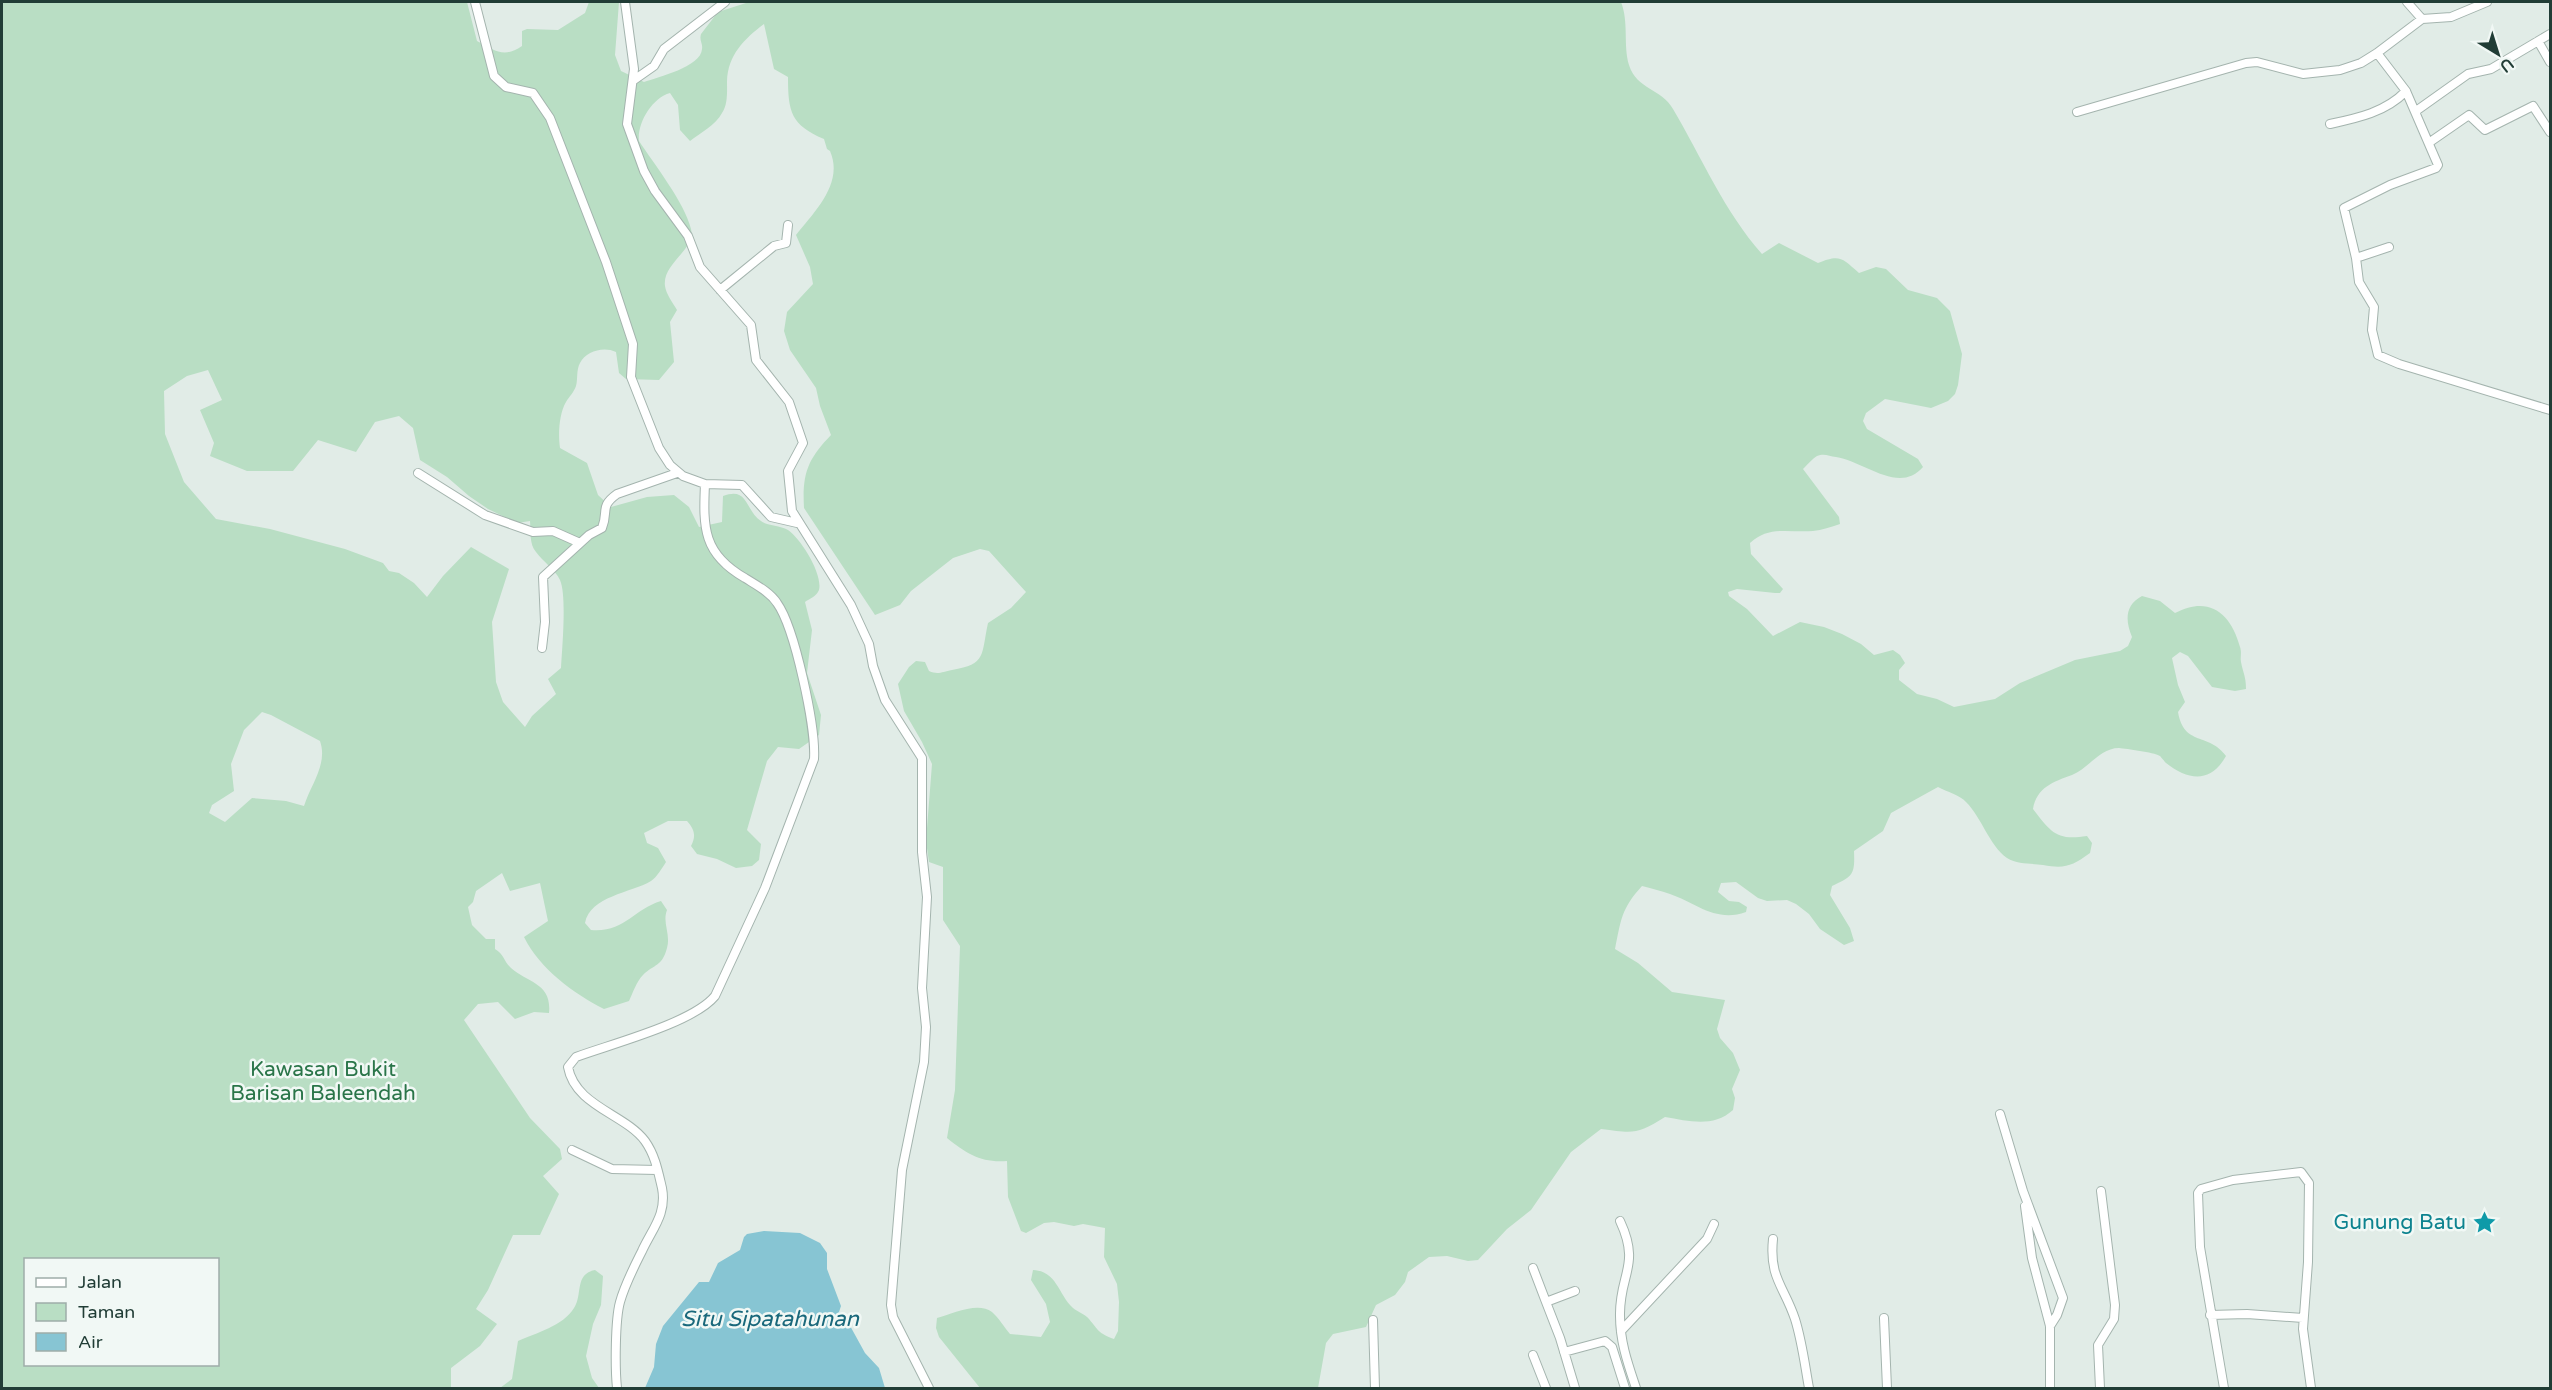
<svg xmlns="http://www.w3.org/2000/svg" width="2552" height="1390" font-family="'Varela Round',sans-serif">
  <rect width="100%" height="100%" fill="#e1ece7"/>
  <!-- green -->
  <path fill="#b9dec4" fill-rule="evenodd" d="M 2,2 L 467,2 L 477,41 C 495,50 503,59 522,46 L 522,31 L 527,29 L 558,30 L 585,13 L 589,2 L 619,2 L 615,55 L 621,71 L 644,82 C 658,77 701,67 702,49 C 703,43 699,41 701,34 L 718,12 L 746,3 L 760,2 L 1621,2 C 1629,22 1623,45 1629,65 C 1637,90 1661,88 1673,109 C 1702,158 1724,211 1762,254 L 1779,243 L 1818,263 C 1840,254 1842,258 1859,273 L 1876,267 L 1886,269 L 1908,290 L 1937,298 L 1950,311 L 1962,354 L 1958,385 L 1955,394 L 1948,401 L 1931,408 L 1885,399 L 1866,413 L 1863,421 L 1867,429 L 1918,459 L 1923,467 C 1899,495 1864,461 1836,457 C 1829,456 1824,453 1817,456 C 1812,459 1807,465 1803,469 L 1839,517 L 1840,524 C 1831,527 1822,530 1813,531 C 1790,533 1769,525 1750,543 L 1751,554 L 1783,589 L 1780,593 L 1775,593 L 1737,589 L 1728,592 L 1729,596 L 1747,609 L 1773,636 L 1800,622 L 1824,627 L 1842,634 L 1861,644 L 1874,655 L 1893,650 L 1900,655 L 1905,663 L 1899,670 L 1899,680 L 1917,694 L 1937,699 L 1954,707 L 1995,699 L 2020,683 L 2075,660 L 2120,651 L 2128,646 L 2132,637 C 2125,620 2125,605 2142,596 L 2160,601 L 2175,613 C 2209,595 2231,613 2240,647 C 2242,653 2240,657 2241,662 C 2243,673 2246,676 2246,689 L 2235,691 L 2212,687 L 2188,656 L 2180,652 L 2172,658 L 2178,685 L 2185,702 L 2178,712 C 2184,747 2209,732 2226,756 C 2211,783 2189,781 2166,763 C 2165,762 2161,757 2160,756 C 2153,752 2127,749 2119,748 C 2100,748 2088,769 2072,775 C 2053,782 2037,787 2033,809 C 2051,832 2056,841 2087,836 L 2092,843 L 2090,853 C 2072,866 2065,869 2043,865 C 2032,863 2018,865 2007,858 C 1989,845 1982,818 1966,802 C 1960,795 1947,792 1938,787 L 1891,813 L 1883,831 L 1854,851 C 1855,875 1853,876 1832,886 L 1830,895 L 1850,928 L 1854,941 L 1844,945 L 1820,929 L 1809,914 L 1796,904 L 1787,900 L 1767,901 L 1758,898 L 1736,882 L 1721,883 L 1718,892 L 1729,901 L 1739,902 L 1747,907 L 1746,912 C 1716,923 1696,903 1670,894 C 1661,891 1651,888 1642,886 C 1621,909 1621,920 1615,949 L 1638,963 L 1672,992 L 1725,1000 L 1717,1029 L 1720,1038 L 1733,1053 L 1740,1070 L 1732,1089 L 1735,1098 L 1733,1110 C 1713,1128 1689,1121 1665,1117 C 1637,1135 1633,1133 1601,1129 L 1571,1152 L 1531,1210 L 1507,1229 L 1478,1260 L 1468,1261 L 1447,1256 L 1429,1257 L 1408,1272 L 1405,1282 L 1395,1295 L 1376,1305 L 1366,1327 L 1333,1334 L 1326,1343 L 1318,1388 L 980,1388 L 939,1337 L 936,1328 L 937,1318 C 952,1314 978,1301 992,1312 C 999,1318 1004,1327 1010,1334 L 1041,1337 L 1050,1322 L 1046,1304 L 1031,1280 L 1033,1270 C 1057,1271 1058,1294 1073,1308 C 1078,1312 1085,1314 1089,1319 C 1099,1331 1098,1333 1114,1339 L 1118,1331 L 1119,1302 L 1117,1284 L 1104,1257 L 1105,1228 L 1083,1224 L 1074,1226 L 1054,1222 L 1044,1223 L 1026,1233 L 1021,1231 L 1008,1197 L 1007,1161 C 981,1163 967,1154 947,1138 L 955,1090 L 960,946 L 943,920 L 943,867 L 929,862 L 926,841 L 932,764 L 922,742 L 904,711 L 898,684 L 909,667 L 916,661 L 925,662 L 929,671 C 938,675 942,672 952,670 C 987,664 981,655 988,623 L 1011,608 L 1026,592 L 989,551 L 980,549 L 953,558 L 911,591 L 900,605 L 875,615 L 804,508 C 802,473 808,459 831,435 L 820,406 L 816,388 L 790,350 L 784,331 L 787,312 L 813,284 L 810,267 L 796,235 C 815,211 844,183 830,151 L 827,149 L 824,139 C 791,125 788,112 788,77 L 774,69 L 764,24 C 744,39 728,55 727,81 C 727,92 728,104 722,113 C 716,125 700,133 690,141 L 680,130 L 678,105 L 670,93 C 652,98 637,123 639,141 C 654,164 685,203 691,229 C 696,250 662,263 665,286 C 666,294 673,303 677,310 L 670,322 L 674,362 L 659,380 L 626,379 L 619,373 L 616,352 C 604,346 586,351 580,363 C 576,370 578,380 576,386 C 574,392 569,397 566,402 C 559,414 558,434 560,448 L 587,463 L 598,495 L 611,507 L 647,497 L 674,495 L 689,507 L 699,527 L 722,522 L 723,496 C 749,486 745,511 761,521 C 768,526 780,525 788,530 C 801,539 823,574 819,590 C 817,596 809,599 805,602 L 812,630 L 807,673 L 821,715 L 819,735 L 799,749 L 778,747 L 767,761 L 747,830 L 761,844 L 759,860 L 752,866 L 736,868 L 717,859 L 697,854 L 691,846 C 696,836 695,830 687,821 L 668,821 L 644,833 L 647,843 L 658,848 L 666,862 C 662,868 657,877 651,881 C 631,893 590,896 585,923 L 591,930 C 624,933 634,909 661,901 L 667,910 C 662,923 671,934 667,948 C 662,967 654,964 643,975 C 636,982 633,993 629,1001 L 604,1009 C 573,993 540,969 524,937 L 548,921 L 540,883 L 510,891 L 502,873 L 476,891 L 473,902 L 468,907 L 472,925 L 486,939 L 495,939 L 495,949 C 504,954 504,962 511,968 C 528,983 552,983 549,1013 L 534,1012 L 515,1019 L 498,1002 L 478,1004 L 464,1020 L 530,1118 L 560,1149 L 562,1159 L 543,1176 L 559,1194 L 540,1235 L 513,1235 L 488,1290 L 476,1309 L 497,1324 L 480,1346 L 451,1368 L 451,1388 L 2,1388 ZM 208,370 L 222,400 L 200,410 L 214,443 L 210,456 L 247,471 L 293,471 L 318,440 L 356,452 L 375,422 L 399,416 L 413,428 L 420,460 L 447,477 L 469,496 L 488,509 L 517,523 L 530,521 C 531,531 529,544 536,552 C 543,562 555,569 560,580 C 567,596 562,649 561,668 L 548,679 L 556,694 L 532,716 L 525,727 L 503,702 L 496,682 L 492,622 L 509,569 L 471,547 L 443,576 L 427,597 L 414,583 L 399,573 L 389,571 L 383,563 L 345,549 L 270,529 L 216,519 L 184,482 L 165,434 L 164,391 L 187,376 ZM 262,712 L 271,715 L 320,741 C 328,764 311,784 304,806 L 286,801 L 252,798 L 225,822 L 209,813 L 212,805 L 234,791 L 231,764 L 244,730 ZM 26,1260 L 218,1260 L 218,1364 L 26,1364 Z
    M 595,1270 L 603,1276 L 601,1305 L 593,1324 L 586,1356 L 592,1378 L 599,1388 L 500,1388 L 512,1379 L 518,1341 C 536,1333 563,1326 574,1308 C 583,1295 574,1274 595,1270 Z"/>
  <!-- water -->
  <path fill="#87c5d3" d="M 764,1231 L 800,1233 L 820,1243 L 827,1253 L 827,1269 L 841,1306 L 839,1312 L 843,1313 L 865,1353 L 879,1368 L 885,1388 L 645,1388 L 654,1367 L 656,1344 L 663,1326 L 699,1282 L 709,1282 L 718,1263 L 740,1250 L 744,1237 L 747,1234 Z"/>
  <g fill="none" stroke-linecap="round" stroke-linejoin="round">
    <defs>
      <path id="minor" d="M 475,2 L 494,76 L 506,87 L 533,93 L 550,118 L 606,262 L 633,344 L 631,377 L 659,448 L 670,465 L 683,476 L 705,484 L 742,485 L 771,517 L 797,523
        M 625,2 L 634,69 L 627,124 L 644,171 L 655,191 L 688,236 L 700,267 L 751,325 L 756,360 L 789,402 L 803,443 L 788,471 L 792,511 L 851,605 L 869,644 L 873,666 L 885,700 L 922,758 L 922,852 L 927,897 L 922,988 L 926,1027 L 924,1062 L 902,1170 L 891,1305 L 893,1317 L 929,1388
        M 2407,2 L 2422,19
        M 2538,41 L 2550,62
        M 2377,53 L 2406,91 L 2438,165 L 2436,168 L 2390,185 L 2344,208 L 2356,258 L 2359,282 L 2374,307 L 2372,330 L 2378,355 L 2399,364 L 2550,410
        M 634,80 L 654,66 L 664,49 L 725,2
        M 2416,111 L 2468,74 L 2491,69 L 2550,34
        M 2077,112 L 2246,63 L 2257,62 L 2303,74 L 2340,70 L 2361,63 L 2377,53 L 2422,19 L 2451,17 L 2487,2
        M 2330,124 C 2358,118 2386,112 2406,91
        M 2430,142 L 2469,115 L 2485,130 L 2533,106 L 2550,132
        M 2356,258 L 2389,247
        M 720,290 L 774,246 L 786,243 L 788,225
        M 418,473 L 485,515 L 533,532 L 553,531 L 580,543
        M 542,648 L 545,622 L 543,577 L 589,535 L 602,528 C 609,511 599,507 617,494 L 677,473
        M 2000,1114 L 2023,1191 L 2063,1298 L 2057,1315 L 2050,1326
        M 572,1150 L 612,1169 L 657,1170
        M 2025,1206 L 2032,1258 L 2050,1326 L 2050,1388
        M 1620,1221 C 1641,1266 1619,1274 1620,1316 C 1620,1342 1628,1364 1636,1388
        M 1773,1239 C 1769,1278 1784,1286 1795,1319 C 1802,1341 1805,1366 1809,1388
        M 1533,1268 L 1546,1302
        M 2210,1315 L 2247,1314 L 2303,1318
        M 1884,1318 L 1887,1388
        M 1373,1320 L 1375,1388
        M 1621,1331 L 1707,1239 L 1714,1224
        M 1564,1352 L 1605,1341 L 1612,1347 L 1625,1388
        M 1533,1355 L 1546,1388
        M 617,1388 C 615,1369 615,1320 620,1302 C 625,1284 634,1267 642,1251 C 652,1229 667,1214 662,1188 C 658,1171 655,1155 645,1141 C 625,1114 575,1106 568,1067 L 576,1057 C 611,1044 693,1023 715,996 L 765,888 L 814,759 C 816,728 795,628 777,603 C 770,592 756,585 745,578 C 703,554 703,528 705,484
        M 1575,1388 L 1560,1338 L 1546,1302 L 1575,1291
        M 2100,1388 L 2098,1345 L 2114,1319 L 2115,1305 L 2101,1191
        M 2224,1388 L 2200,1247 L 2198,1193 L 2201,1189 L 2233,1180 L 2301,1172 L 2309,1183 L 2308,1262 L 2303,1329 L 2311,1388"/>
    </defs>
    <!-- minor casing -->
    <use href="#minor" stroke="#a4b4ae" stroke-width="10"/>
    <!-- minor -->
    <use href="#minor" stroke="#fff" stroke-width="8"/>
  </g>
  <!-- icons -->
  <defs>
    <symbol id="sight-bare" viewBox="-9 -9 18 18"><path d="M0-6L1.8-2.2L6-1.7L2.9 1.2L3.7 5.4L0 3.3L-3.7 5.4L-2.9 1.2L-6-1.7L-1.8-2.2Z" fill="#0f9aa8" stroke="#f1f8f5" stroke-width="2.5" paint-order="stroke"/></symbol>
  </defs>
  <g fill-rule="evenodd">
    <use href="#sight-bare" x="2468" y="1206" width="33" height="33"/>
  </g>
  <g text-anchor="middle" stroke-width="5" stroke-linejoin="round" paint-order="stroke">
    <!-- park labels -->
    <g font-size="21" fill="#2a7549" stroke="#f1f8f5">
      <text x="323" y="1076">Kawasan Bukit<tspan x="323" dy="24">Barisan Baleendah</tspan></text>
    </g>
    <!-- culture labels -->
    <g font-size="21" fill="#0d838f" stroke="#f1f8f5" text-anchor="end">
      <text x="2466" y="1229">Gunung Batu</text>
    </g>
    <!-- water labels -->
    <g font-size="22" font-style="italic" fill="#19687b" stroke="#f1f8f5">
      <text x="770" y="1326">Situ Sipatahunan</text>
    </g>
  </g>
  <!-- border -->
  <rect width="2552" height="1390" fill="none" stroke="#213d36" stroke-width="6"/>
  <!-- legend -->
  <rect x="24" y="1258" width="195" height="108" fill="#f1f8f5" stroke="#9eada9" stroke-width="1.5"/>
  <rect x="36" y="1278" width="30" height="9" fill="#ffffff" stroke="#9eada9" stroke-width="1.5"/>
  <text x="78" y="1288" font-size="18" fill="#213d36">Jalan</text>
  <rect x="36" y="1303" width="30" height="18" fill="#b9dec4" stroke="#9eada9" stroke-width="1.5"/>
  <text x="78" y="1318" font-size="18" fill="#213d36">Taman</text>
  <rect x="36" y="1333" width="30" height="18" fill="#87c5d3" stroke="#9eada9" stroke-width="1.5"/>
  <text x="78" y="1348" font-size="18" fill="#213d36">Air</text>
  <!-- north arrow -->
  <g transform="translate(2498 54) rotate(142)" stroke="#f1f8f5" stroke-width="4.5" paint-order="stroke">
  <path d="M0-4.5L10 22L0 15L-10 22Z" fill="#213d36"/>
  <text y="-9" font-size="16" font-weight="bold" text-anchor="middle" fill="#213d36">U</text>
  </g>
</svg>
